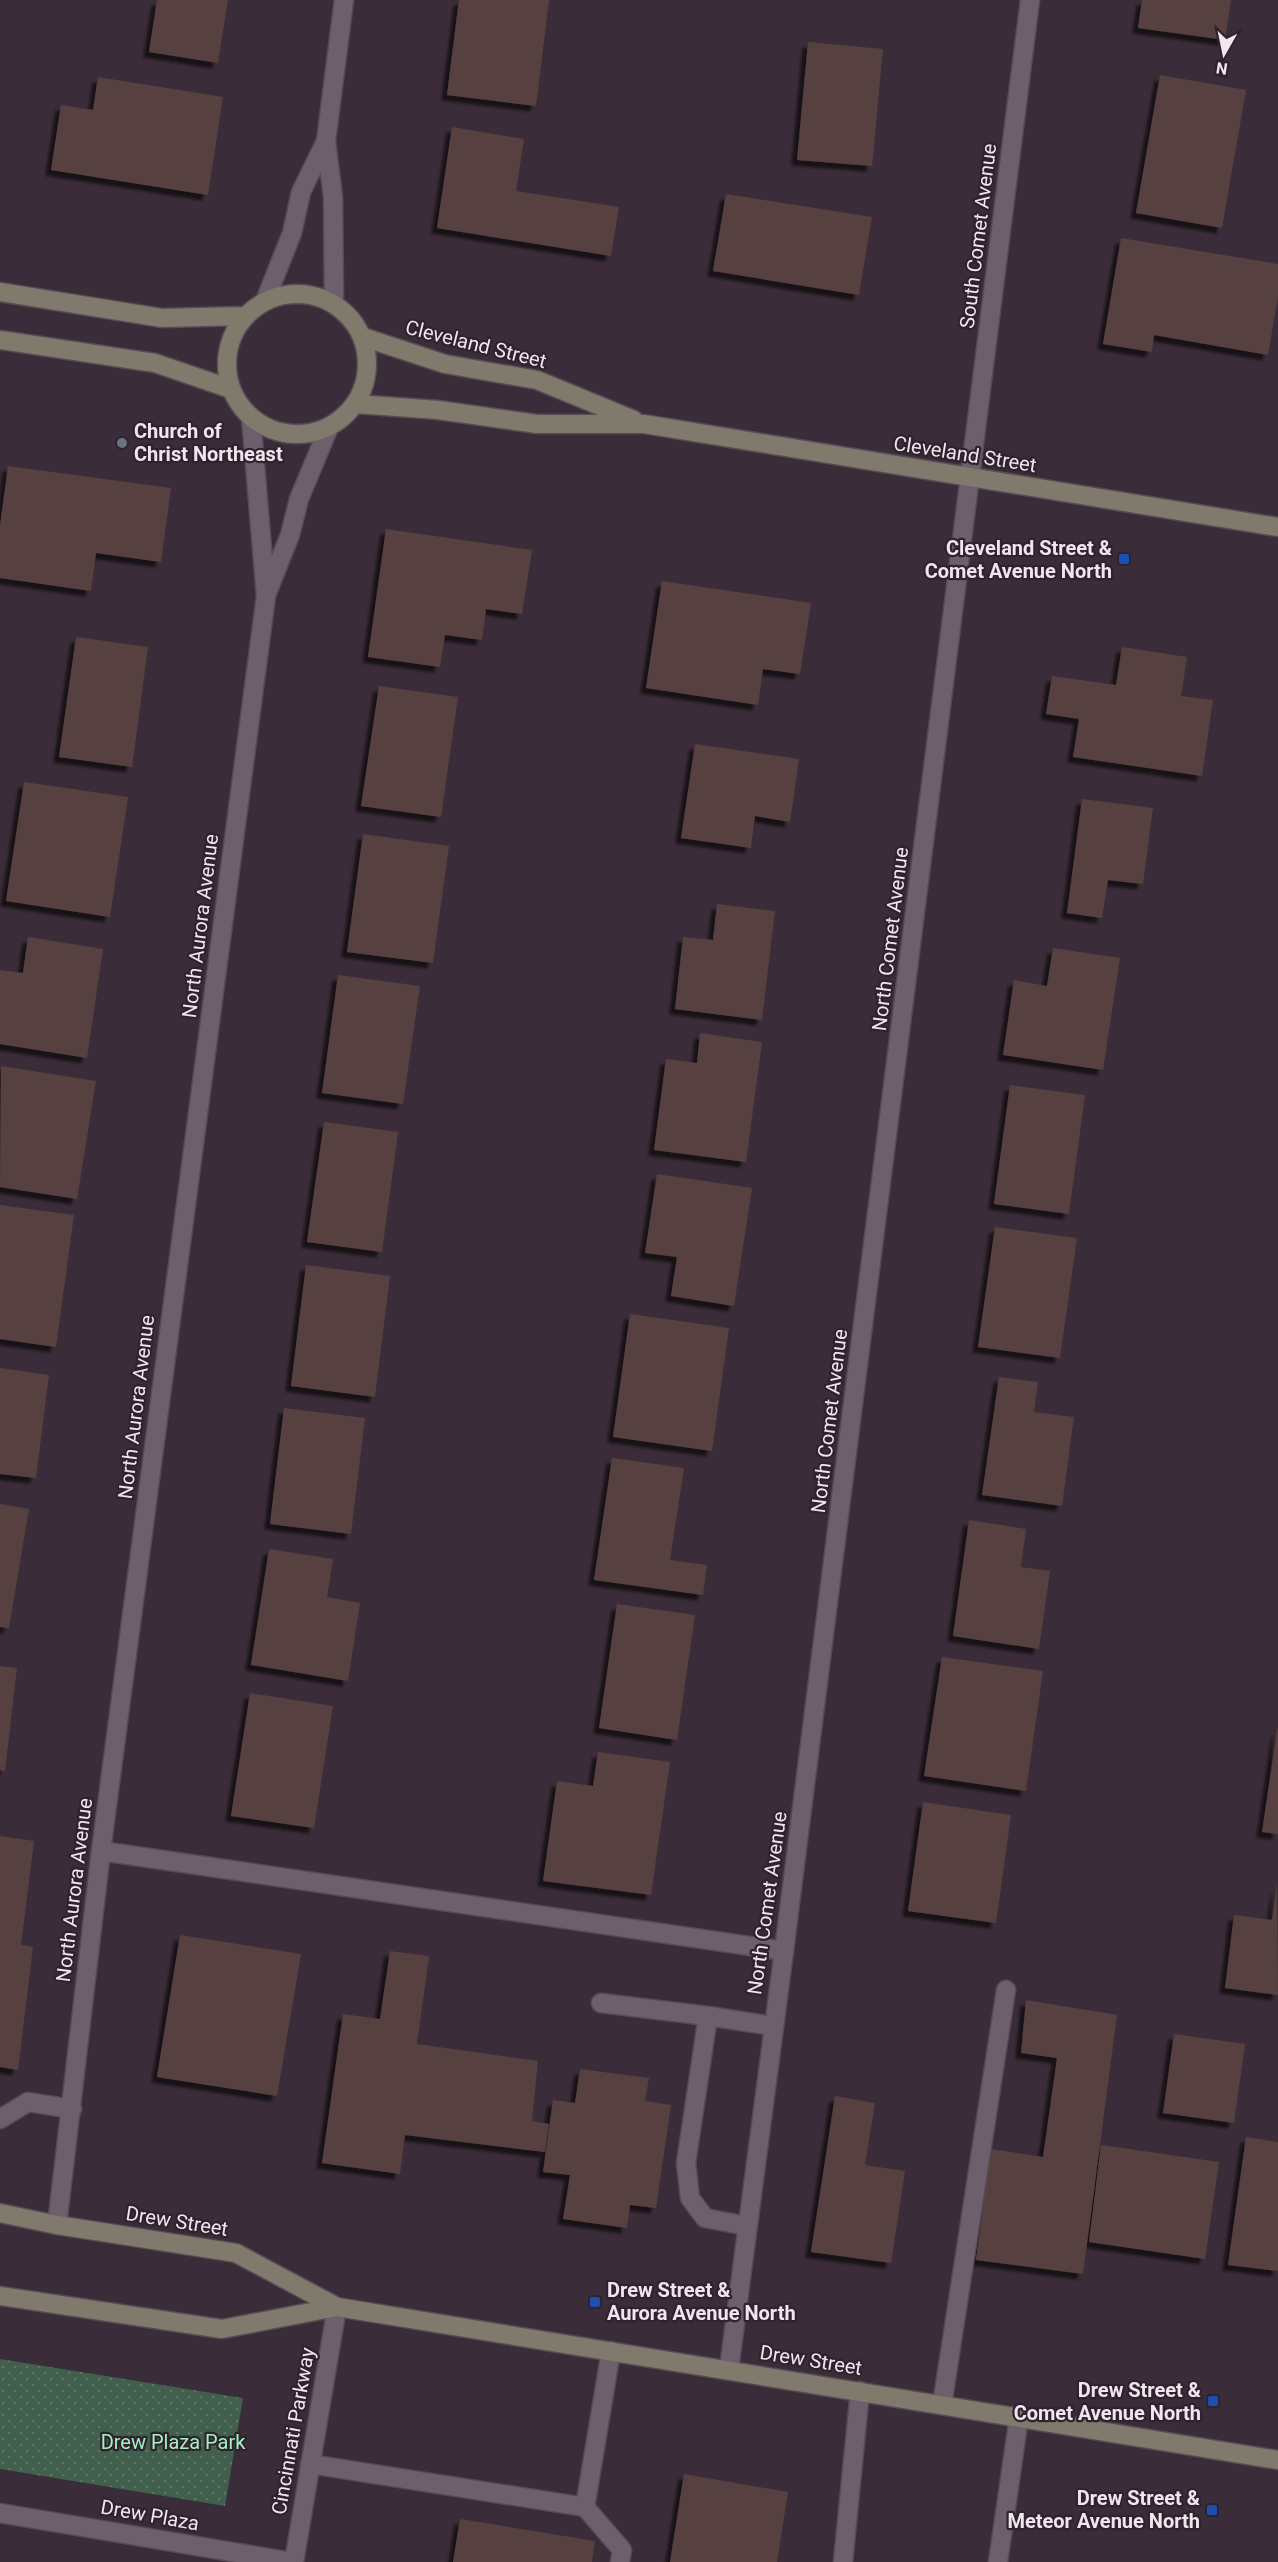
<svg xmlns="http://www.w3.org/2000/svg" width="1278" height="2562" font-family="Roboto,sans-serif">
  <defs>
    <pattern id="grass-dots" width="8" height="8" patternUnits="userSpaceOnUse" patternTransform="scale(1.5)"><rect width="8" height="8" fill="#405f4c"/><path d="M2 2h.1M6 6h.1" fill="none" stroke="#5c7666" stroke-width="1.8" stroke-linecap="round"/></pattern>
    <filter id="shadow"><feDropShadow dx="-5.5" dy="5.5" stdDeviation="1.5" flood-color="#0009"/></filter>
  </defs>
  <rect width="100%" height="100%" fill="#3a2c38"/>
  <!-- grass -->
  <path fill="url(#grass-dots)" d="M 0,2359 L 243,2398 L 225,2506 L 0,2469 Z"/>
  <!-- building -->
  <path fill="#564140" filter="url(#shadow)" d="M 157,0 L 228,0 L 218,63 L 149,52 Z
    M 459,0 L 549,0 L 536,106 L 447,95 Z
    M 1142,0 L 1231,0 L 1225,40 L 1138,28 Z
    M 808,42 L 883,49 L 872,166 L 797,160 Z
    M 1160,75 L 1246,90 L 1222,228 L 1136,213 Z
    M 98,77 L 223,97 L 208,195 L 51,170 L 61,105 L 93,110 Z
    M 452,127 L 524,139 L 516,191 L 619,207 L 611,256 L 437,228 Z
    M 726,194 L 872,217 L 859,295 L 713,271 Z
    M 1121,238 L 1278,264 L 1278,297 L 1268,355 L 1154,335 L 1152,352 L 1103,344 Z
    M 8,466 L 171,488 L 161,562 L 96,553 L 91,591 L 0,578 L 0,526 Z
    M 386,529 L 532,550 L 522,614 L 486,609 L 482,640 L 445,635 L 440,667 L 368,657 Z
    M 662,581 L 811,603 L 800,674 L 763,669 L 758,705 L 646,688 Z
    M 76,637 L 148,647 L 132,767 L 59,757 Z
    M 1122,647 L 1187,657 L 1181,696 L 1213,700 L 1202,776 L 1073,757 L 1079,719 L 1046,714 L 1052,676 L 1116,685 Z
    M 379,686 L 458,697 L 441,817 L 361,806 Z
    M 695,744 L 799,759 L 790,822 L 755,816 L 751,848 L 681,838 Z
    M 24,782 L 128,797 L 110,917 L 6,901 Z
    M 1082,799 L 1153,808 L 1143,884 L 1108,880 L 1102,918 L 1067,913 Z
    M 363,834 L 449,846 L 433,963 L 347,952 Z
    M 717,904 L 775,911 L 762,1020 L 675,1009 L 683,937 L 713,940 Z
    M 28,937 L 103,949 L 87,1058 L 0,1044 L 0,970 L 23,973 Z
    M 1053,948 L 1120,958 L 1103,1070 L 1003,1055 L 1014,980 L 1047,986 Z
    M 338,975 L 420,986 L 403,1104 L 322,1093 Z
    M 700,1033 L 762,1042 L 746,1162 L 654,1150 L 666,1059 L 697,1063 Z
    M 1,1066 L 96,1081 L 77,1199 L 0,1187 Z
    M 1010,1085 L 1085,1095 L 1069,1214 L 994,1204 Z
    M 324,1122 L 398,1132 L 382,1252 L 307,1242 Z
    M 657,1174 L 752,1188 L 734,1306 L 671,1296 L 677,1257 L 645,1253 Z
    M 0,1205 L 74,1215 L 56,1347 L 0,1339 Z
    M 995,1227 L 1077,1238 L 1060,1358 L 978,1347 Z
    M 306,1265 L 390,1276 L 375,1397 L 291,1386 Z
    M 630,1314 L 729,1328 L 712,1451 L 613,1437 Z
    M 0,1368 L 49,1375 L 36,1478 L 0,1474 Z
    M 999,1377 L 1038,1382 L 1034,1412 L 1074,1417 L 1062,1506 L 982,1495 Z
    M 284,1408 L 365,1418 L 351,1534 L 270,1524 Z
    M 612,1458 L 684,1468 L 670,1560 L 707,1565 L 703,1595 L 594,1580 Z
    M 0,1504 L 29,1509 L 9,1628 L 0,1627 Z
    M 969,1520 L 1026,1529 L 1021,1567 L 1050,1571 L 1039,1649 L 953,1636 Z
    M 269,1549 L 333,1559 L 327,1597 L 360,1603 L 348,1681 L 251,1665 Z
    M 617,1604 L 695,1615 L 677,1740 L 599,1728 Z
    M 942,1657 L 1043,1671 L 1026,1791 L 924,1776 Z
    M 0,1666 L 17,1668 L 5,1771 L 0,1770 Z
    M 250,1693 L 333,1706 L 314,1828 L 231,1816 Z
    M 1277,1730 L 1278,1730 L 1278,1834 L 1262,1832 Z
    M 598,1752 L 670,1762 L 651,1895 L 543,1881 L 557,1781 L 593,1786 Z
    M 923,1802 L 1011,1815 L 996,1923 L 908,1911 Z
    M 0,1836 L 34,1841 L 21,1945 L 33,1947 L 18,2070 L 0,2067 Z
    M 1277,1883 L 1278,1995 L 1225,1988 L 1234,1915 L 1272,1920 Z
    M 180,1935 L 301,1954 L 277,2096 L 157,2077 Z
    M 390,1951 L 429,1956 L 417,2044 L 538,2061 L 532,2121 L 549,2124 L 545,2152 L 405,2135 L 400,2174 L 322,2163 L 343,2014 L 380,2019 Z
    M 1026,2000 L 1117,2015 L 1083,2274 L 976,2260 L 991,2149 L 1043,2157 L 1057,2058 L 1021,2053 Z
    M 1174,2034 L 1245,2044 L 1234,2123 L 1163,2113 Z
    M 580,2069 L 649,2078 L 645,2101 L 671,2105 L 656,2208 L 630,2205 L 627,2228 L 563,2219 L 570,2175 L 543,2172 L 553,2100 L 575,2103 Z
    M 835,2096 L 875,2103 L 865,2165 L 905,2171 L 891,2263 L 811,2252 Z
    M 1246,2137 L 1278,2142 L 1278,2271 L 1228,2265 Z
    M 1101,2145 L 1219,2162 L 1205,2259 L 1089,2242 Z
    M 684,2474 L 788,2492 L 777,2562 L 670,2562 Z
    M 460,2519 L 595,2541 L 592,2562 L 453,2562 Z"/>
  <g fill="none" stroke-linecap="round" stroke-linejoin="round">
    <defs>
      <path id="lane" d="M 101,1851 L 784,1951
        M 601,2003 L 708,2016
        M 0,2119 L 28,2102 L 72,2109
        M 747,2226 L 705,2218 L 690,2198 L 686,2163 L 708,2016 L 773,2026
        M 942,2405 L 1006,1990
        M 310,2464 L 585,2507 L 622,2550 L 620,2562
        M 585,2507 L 611,2351
        M 843,2562 L 860,2391
        M 998,2562 L 1019,2417"/>
      <path id="street" d="M 265,301 L 292,233 L 301,192 L 326,141
        M 334,303 L 333,197 L 326,141 L 344,0
        M 266,595 L 290,535 L 299,499 L 329,427
        M 57,2225 L 101,1851 L 266,596 L 251,417
        M 729,2369 L 784,1951 L 1030,0
        M 0,2513 L 292,2562
        M 294,2562 L 337,2307"/>
      <path id="secondary" d="M 0,292 L 162,318 L 244,316
        M227 364a70 70 0 1 1 140 0a70 70 0 1 1-140 0Z
        M 363,337 L 445,364 L 537,380 L 634,420
        M 0,340 L 155,363 L 231,389
        M 356,404 L 438,410 L 537,424 L 644,424 L 1278,527
        M 0,2213 L 57,2225 L 236,2253 L 337,2307 L 1278,2460
        M 0,2296 L 222,2329 L 337,2307"/>
    </defs>
    <!-- lane casing -->
    <use href="#lane" stroke="#574b56" stroke-width="21"/>
    <!-- street casing -->
    <use href="#street" stroke="#574b56" stroke-width="21"/>
    <!-- secondary casing -->
    <use href="#secondary" stroke="#574b56" stroke-width="21"/>
    <!-- lane -->
    <use href="#lane" stroke="#6e5f6c" stroke-width="18"/>
    <!-- street -->
    <use href="#street" stroke="#6e5f6c" stroke-width="18"/>
    <!-- secondary -->
    <use href="#secondary" stroke="#807a6c" stroke-width="18"/>
  </g>
  <!-- markers -->
  <circle fill="#6b7280" stroke="#30222e" stroke-width="2" cx="122" cy="443" r="6"/>
  <g fill="#1a4fb4" stroke="#30222e" stroke-width="2">
    <rect x="1118" y="553" width="12" height="12" rx="3"/>
    <rect x="589" y="2296" width="12" height="12" rx="3"/>
    <rect x="1207" y="2395" width="12" height="12" rx="3"/>
    <rect x="1206" y="2504" width="12" height="12" rx="3"/>
  </g>
  <g text-anchor="middle" stroke-width="4.5" stroke-linejoin="round" paint-order="stroke">
    <!-- street labels -->
    <g font-size="20" fill="#f0e7ee" stroke="#30222e">
      <text transform="translate(978 236) rotate(-83)" y="7">South Comet Avenue</text>
      <text transform="translate(476 344) rotate(14)" y="7">Cleveland Street</text>
      <text transform="translate(965 454) rotate(9)" y="7">Cleveland Street</text>
      <text transform="translate(200 926) rotate(-83)" y="7">North Aurora Avenue</text>
      <text transform="translate(890 939) rotate(-83)" y="7">North Comet Avenue</text>
      <text transform="translate(136 1407) rotate(-83)" y="7">North Aurora Avenue</text>
      <text transform="translate(829 1421) rotate(-83)" y="7">North Comet Avenue</text>
      <text transform="translate(74 1890) rotate(-83)" y="7">North Aurora Avenue</text>
      <text transform="translate(767 1903) rotate(-82)" y="7">North Comet Avenue</text>
      <text transform="translate(177 2221) rotate(9)" y="7">Drew Street</text>
      <text transform="translate(811 2360) rotate(9)" y="7">Drew Street</text>
      <text transform="translate(293 2431) rotate(-80)" y="7">Cincinnati Parkway</text>
      <text transform="translate(150 2515) rotate(10)" y="7">Drew Plaza</text>
    </g>
    <!-- poi labels -->
    <g font-size="20" font-weight="bold" fill="#f0e7ee" stroke="#30222e" text-anchor="end">
      <text x="134" y="438" text-anchor="start">Church of<tspan x="134" dy="23">Christ Northeast</tspan></text>
      <text x="1112" y="555">Cleveland Street &amp;<tspan x="1112" dy="23">Comet Avenue North</tspan></text>
      <text x="607" y="2297" text-anchor="start">Drew Street &amp;<tspan x="607" dy="23">Aurora Avenue North</tspan></text>
      <text x="1201" y="2397">Drew Street &amp;<tspan x="1201" dy="23">Comet Avenue North</tspan></text>
      <text x="1200" y="2505">Drew Street &amp;<tspan x="1200" dy="23">Meteor Avenue North</tspan></text>
    </g>
    <!-- park labels -->
    <g font-size="20" fill="#a1f3c3" stroke="#30222e">
      <text x="173" y="2449">Drew Plaza Park</text>
    </g>
  </g>
  <!-- north arrow -->
  <g transform="translate(1224 54) rotate(189)" stroke="#30222e" stroke-width="4.5" paint-order="stroke">
  <path d="M0-4.5L10 22L0 15L-10 22Z" fill="#f0e7ee"/>
  <text y="-9" font-size="16" font-weight="bold" text-anchor="middle" fill="#f0e7ee">N</text>
  </g>
</svg>
